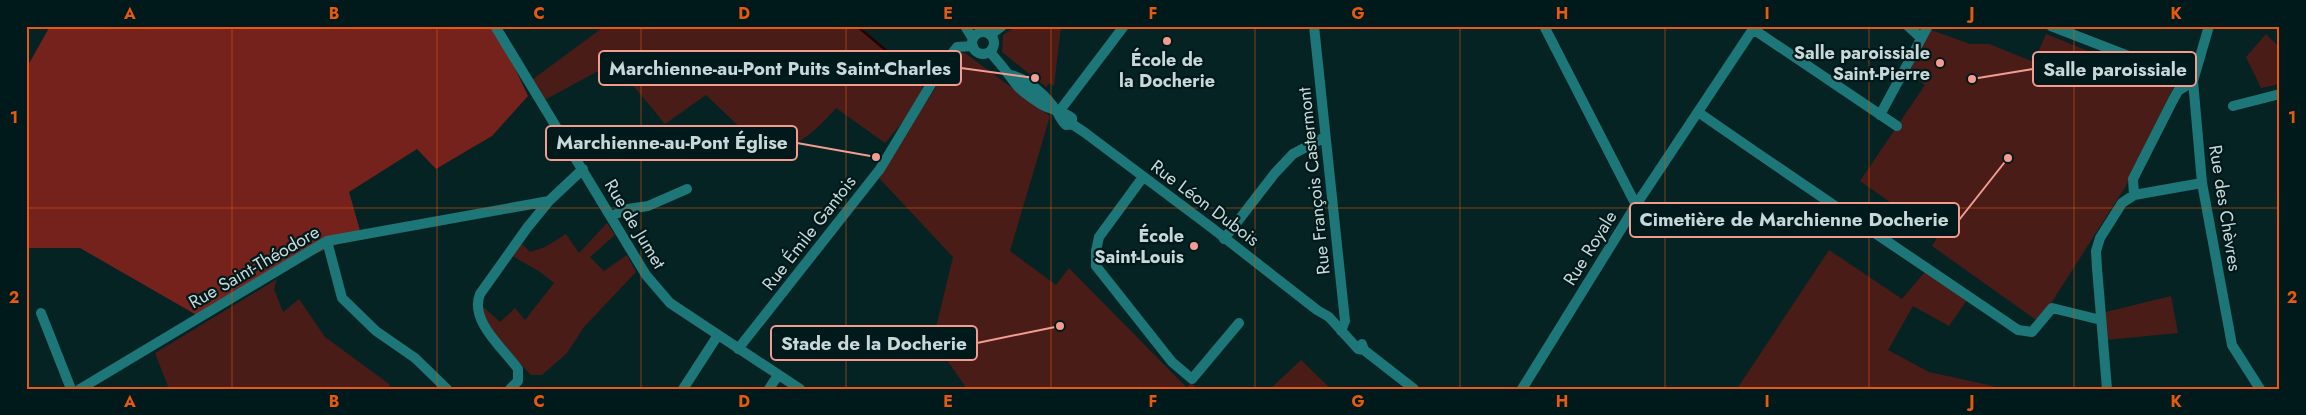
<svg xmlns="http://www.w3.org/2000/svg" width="2306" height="415" font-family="Jost,sans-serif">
  <rect width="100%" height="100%" fill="#052323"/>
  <!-- green -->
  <path fill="#4a1c18" d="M 605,26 L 857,26 L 922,82 L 923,98 L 885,143 L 836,108 C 815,132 799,146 768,154 L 706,95 L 665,124 L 636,89 L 611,64 L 541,102 L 529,82 Z
    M 1017,26 L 1061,26 L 1054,86 L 1050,83 L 1046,87 L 1002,52 L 1003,35 Z
    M 1931,30 L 1970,44 L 1989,44 L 2034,62 L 2046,34 L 2174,86 L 2126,186 L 2039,322 L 1932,246 L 1938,236 L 1860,181 L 1925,85 L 1908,73 Z
    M 2266,34 L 2280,48 L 2280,84 L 2261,88 L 2246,57 Z
    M 961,53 L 965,53 L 1050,116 L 1010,251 L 1056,285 L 1069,268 L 1187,388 L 1191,383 L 1198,389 L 967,389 L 933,340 L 953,257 L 878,177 L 947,70 Z
    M 607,223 L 615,235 L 590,257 L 604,271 L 627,255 L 636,272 L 584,327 L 567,353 L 542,375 L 531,375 L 487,329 L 480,304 L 500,322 L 515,308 L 525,320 L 554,283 L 540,272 L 509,254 L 522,244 L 530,252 L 545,247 L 566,234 L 579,253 Z
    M 1829,250 L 1902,299 L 1928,268 L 1969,297 L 1949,326 L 1913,306 L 1888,350 L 1929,372 L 1993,386 L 1992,389 L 1737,389 Z
    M 277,279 L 274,289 L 283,312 L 299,299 L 325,337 L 389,384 L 390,389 L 169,389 L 155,353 Z
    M 2171,296 L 2178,333 L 2106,340 L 2106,312 Z
    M 1301,360 L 1331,389 L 1270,389 Z"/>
  <!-- forest -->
  <path fill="#75221d" d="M 50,26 L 495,26 L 528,96 L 492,136 L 436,169 L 417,149 L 349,192 L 361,234 L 280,269 L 200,317 L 80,248 L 26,248 L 26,69 Z"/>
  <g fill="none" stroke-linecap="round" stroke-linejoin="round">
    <!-- stream -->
    <path stroke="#240000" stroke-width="2.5" d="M 857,26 L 895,58"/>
    <!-- minor -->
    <path stroke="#1d7677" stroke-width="10" d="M 495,26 L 646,275 L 670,303 L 800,389
      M 965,26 L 973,39
      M 1314,26 L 1345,321 L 1341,331
      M 1544,26 L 1636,205
      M 1908,26 L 1921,38
      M 2051,26 L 2193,81
      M 2209,26 L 2193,81 L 2202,183 L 2232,345 L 2260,389
      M 1753,29 L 1897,126
      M972 43a11 11 0 1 1 22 0a11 11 0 1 1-22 0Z
      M 990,35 L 1002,26
      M 990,52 C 999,62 1007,72 1015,83 C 1020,91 1032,98 1039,103 C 1049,110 1064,111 1072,118 L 1072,124
      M 1011,75 C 1029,80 1047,96 1057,112 C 1061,118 1061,121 1066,125 L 1072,124 L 1084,132 L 1212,228 L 1317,310 L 1329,317 L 1358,349 L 1364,350
      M 2233,106 L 2280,94
      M 1698,112 C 1804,186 1911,257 2018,330 L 2032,332 L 2052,308 L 2101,320
      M 1058,113 L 1124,26
      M 1880,115 L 1928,26
      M 1143,177 L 1099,237 L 1096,251 L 1096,266 L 1172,362 L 1192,379 L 1239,323
      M 2134,195 L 2133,179 L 2173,100 L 2178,91 L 2193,81
      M 611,216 L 628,209 L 648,206 L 687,189
      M 1224,239 L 1275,173 L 1293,154 L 1325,137
      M 327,241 L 342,298 L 376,331 L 415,358 L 447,389
      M 41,313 L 71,389
      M 1362,344 L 1364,350 L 1414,389
      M 738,349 L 880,169 L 942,66 L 957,47 L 973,46
      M 80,389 L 327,241 L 549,201 L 583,169
      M 510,389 L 518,381 L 518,369 C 504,349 469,321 480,294 L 527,228 L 549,201
      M 683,389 L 718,335
      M 769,389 L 778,375
      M 1522,389 L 1636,205 L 1755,26
      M 2107,389 L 2097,268 L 2096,251 L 2100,238 L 2122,203 L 2134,195 L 2202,183"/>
  </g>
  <!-- grid -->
  <path fill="none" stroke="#e8590c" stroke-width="1" stroke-opacity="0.55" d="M 232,26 L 232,389M 437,26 L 437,389M 641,26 L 641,389M 846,26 L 846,389M 1051,26 L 1051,389M 1255,26 L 1255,389M 1460,26 L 1460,389M 1665,26 L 1665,389M 1869,26 L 1869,389M 2074,26 L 2074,389M 26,208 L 2280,208"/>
  <!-- markers -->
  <g fill="#f59c91" stroke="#00191a" stroke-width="2">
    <circle cx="1167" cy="41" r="5"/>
    <circle cx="1940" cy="63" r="5"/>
    <circle cx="1194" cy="246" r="5"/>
  </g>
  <g text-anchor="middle" stroke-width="4.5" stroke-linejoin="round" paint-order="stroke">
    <!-- poi labels -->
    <g font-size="18" font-weight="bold" fill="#c8d8d8" stroke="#00191a" text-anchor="end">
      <text x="1930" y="59">Salle paroissiale<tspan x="1930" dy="21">Saint-Pierre</tspan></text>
      <text x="1167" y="66" text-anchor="middle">École de<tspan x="1167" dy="21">la Docherie</tspan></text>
      <text x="1184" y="242">École<tspan x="1184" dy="21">Saint-Louis</tspan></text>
    </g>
    <!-- street labels -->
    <g font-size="18" fill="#c8d8d8" stroke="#00191a">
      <text transform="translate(1314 181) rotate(-96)" y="6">Rue François Castermont</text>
      <text transform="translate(1205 203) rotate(37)" y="6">Rue Léon Dubois</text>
      <text transform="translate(2225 208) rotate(81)" y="6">Rue des Chèvres</text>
      <text transform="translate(635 224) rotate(59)" y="6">Rue de Jumet</text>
      <text transform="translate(809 233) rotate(-52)" y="6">Rue Émile Gantois</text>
      <text transform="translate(1590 248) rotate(-58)" y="6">Rue Royale</text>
      <text transform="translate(254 267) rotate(-30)" y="6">Rue Saint-Théodore</text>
    </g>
  </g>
  <!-- callouts -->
  <path fill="none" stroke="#f59c91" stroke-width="2" d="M1035 78L961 68M1972 79L2033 69M876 157L797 143M2008 158L1959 220M1060 326L977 343"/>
  <g fill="#f59c91" stroke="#00191a" stroke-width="2">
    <circle cx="1035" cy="78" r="5"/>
    <circle cx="1972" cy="79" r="5"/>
    <circle cx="876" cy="157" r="5"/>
    <circle cx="2008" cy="158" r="5"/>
    <circle cx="1060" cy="326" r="5"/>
  </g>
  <g fill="#00191a" stroke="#f59c91" stroke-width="2">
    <rect x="599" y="51" width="362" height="34" rx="5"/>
    <rect x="2033" y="52" width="163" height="34" rx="5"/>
    <rect x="546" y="126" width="251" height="34" rx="5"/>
    <rect x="1630" y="203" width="329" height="34" rx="5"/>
    <rect x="771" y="326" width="206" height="34" rx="5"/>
  </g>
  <g font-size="19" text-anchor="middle" font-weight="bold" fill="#c8d8d8">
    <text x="780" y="75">Marchienne-au-Pont Puits Saint-Charles</text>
    <text x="2115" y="76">Salle paroissiale</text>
    <text x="672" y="149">Marchienne-au-Pont Église</text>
    <text x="1794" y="226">Cimetière de Marchienne Docherie</text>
    <text x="874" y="350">Stade de la Docherie</text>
  </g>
  <!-- border -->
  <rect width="2306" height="415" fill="none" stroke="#00191a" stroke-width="55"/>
  <rect x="28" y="28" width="2250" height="360" fill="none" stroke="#e8590c" stroke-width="2"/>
  <g font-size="16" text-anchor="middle" font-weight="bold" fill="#e8590c">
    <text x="130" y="19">A</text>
    <text x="334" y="19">B</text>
    <text x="539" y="19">C</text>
    <text x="744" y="19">D</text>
    <text x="948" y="19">E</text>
    <text x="1153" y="19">F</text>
    <text x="1358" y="19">G</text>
    <text x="1562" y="19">H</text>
    <text x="1767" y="19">I</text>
    <text x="1972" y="19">J</text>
    <text x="2176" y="19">K</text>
    <text x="14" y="123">1</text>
    <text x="2292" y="123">1</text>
    <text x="14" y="303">2</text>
    <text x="2292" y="303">2</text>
    <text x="130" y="407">A</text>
    <text x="334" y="407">B</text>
    <text x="539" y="407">C</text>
    <text x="744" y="407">D</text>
    <text x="948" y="407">E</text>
    <text x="1153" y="407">F</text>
    <text x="1358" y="407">G</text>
    <text x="1562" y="407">H</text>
    <text x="1767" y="407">I</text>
    <text x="1972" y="407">J</text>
    <text x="2176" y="407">K</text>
  </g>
</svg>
